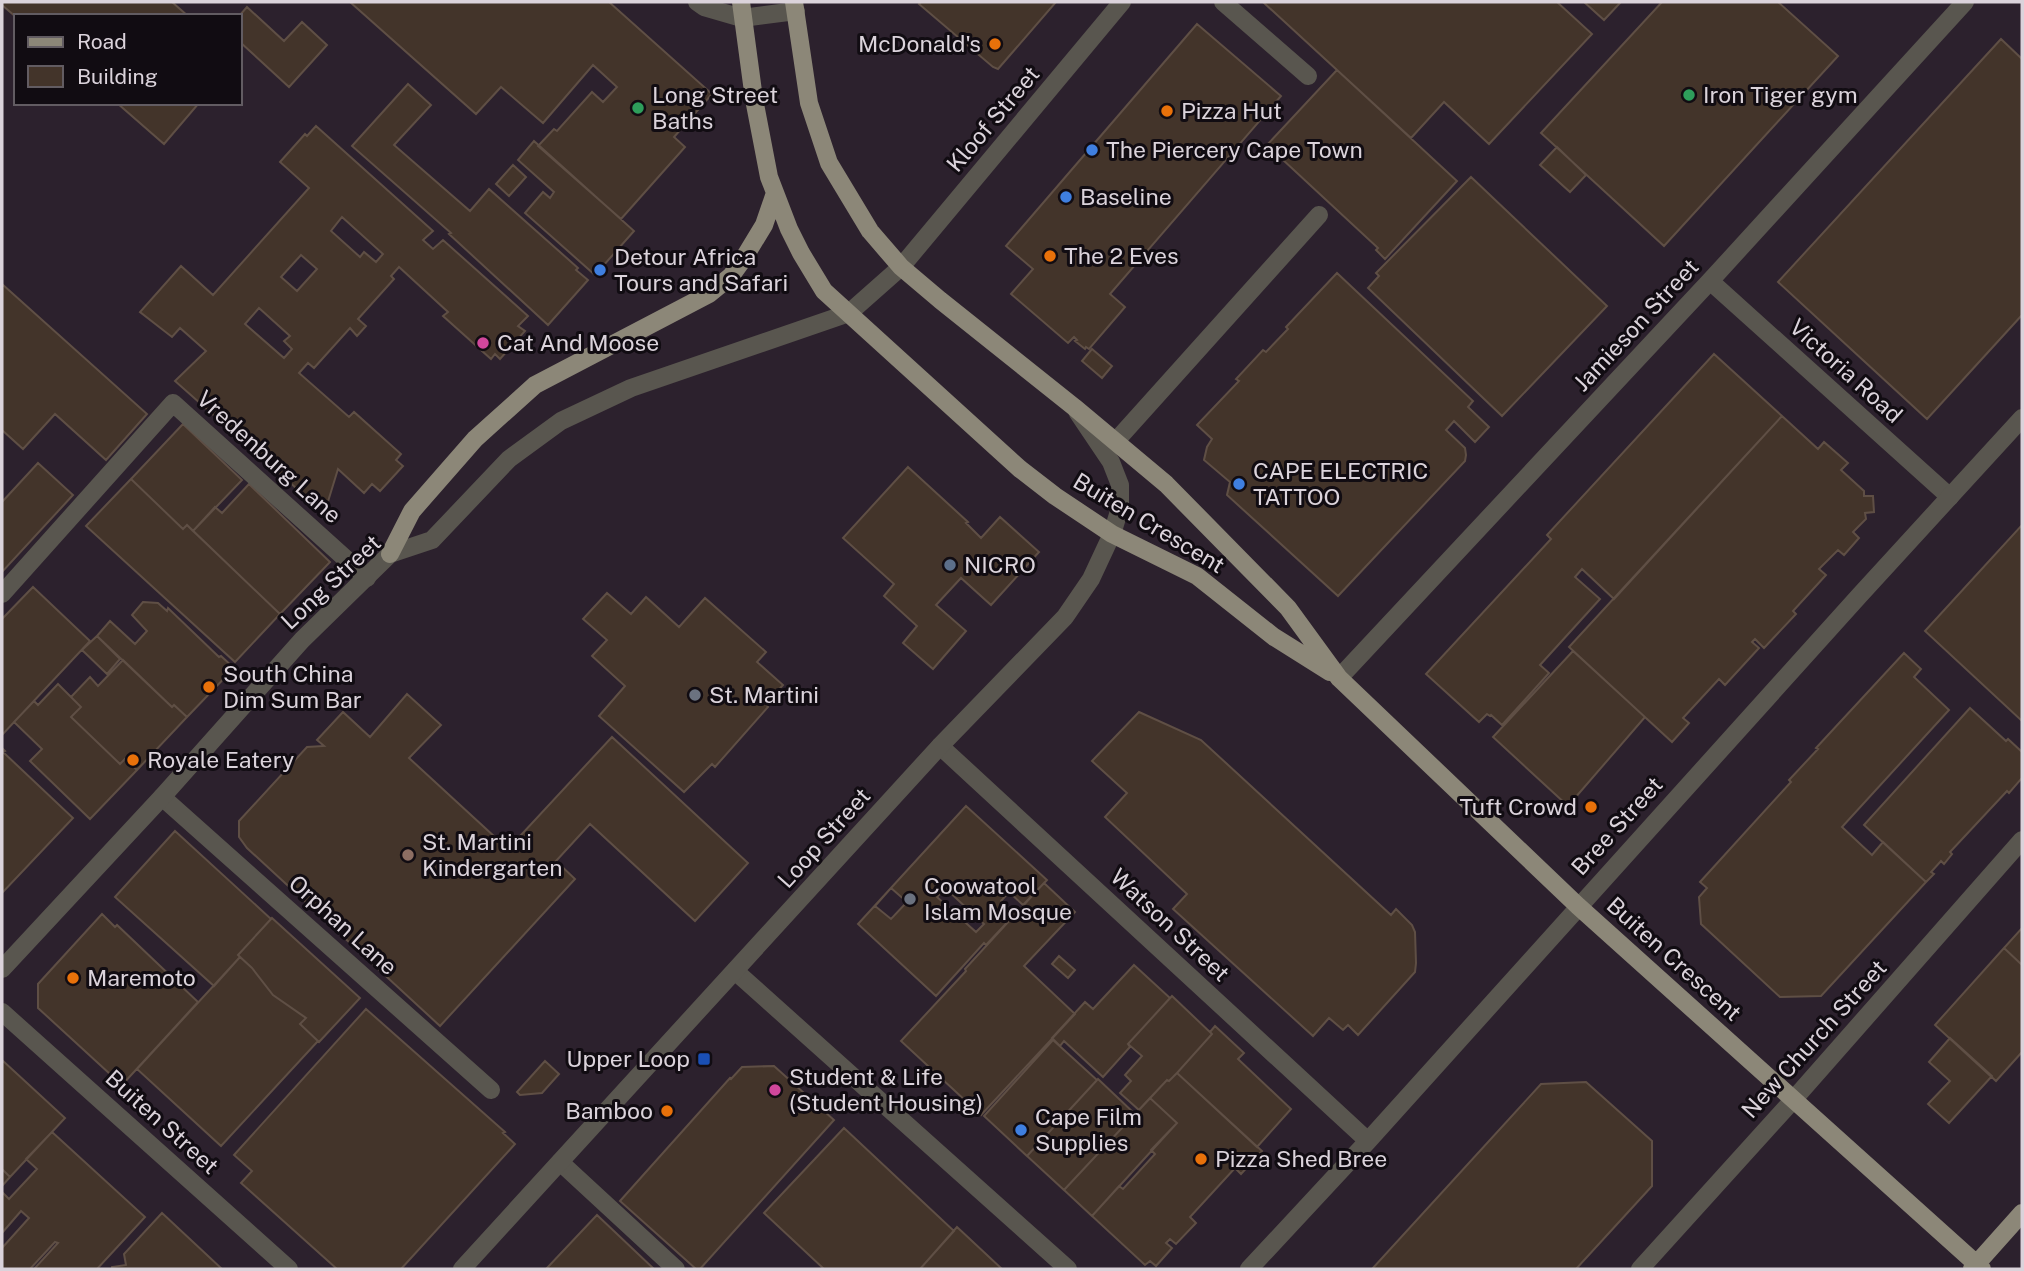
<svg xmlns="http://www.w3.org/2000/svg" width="2024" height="1271" font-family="'Public Sans',sans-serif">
  <rect width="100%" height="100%" fill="#2c212d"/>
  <!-- building -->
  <path fill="#43342a" stroke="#5f4f45" stroke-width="2" fill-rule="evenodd" d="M 2,2 L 172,2 L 188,16 L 16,17 L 2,5 Z
    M 350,2 L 609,2 L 712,94 L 674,137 L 685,147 L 621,219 L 538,146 L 554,129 L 557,131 L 592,92 L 603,102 L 617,87 L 593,65 L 543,123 L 501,87 L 476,114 Z
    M 921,2 L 1056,2 L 998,69 L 993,67 L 919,4 Z
    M 1263,2 L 1557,2 L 1592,34 L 1489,144 L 1444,102 L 1411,138 Z
    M 1584,2 L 1621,2 L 1604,20 Z
    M 1662,2 L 1778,2 L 1838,56 L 1664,246 L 1541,133 Z
    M 247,7 L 284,41 L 302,22 L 327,45 L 289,87 L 240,42 L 239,16 Z
    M 1197,24 L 1281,96 L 1110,294 L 1125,307 L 1089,349 L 1086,347 L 1085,349 L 1075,341 L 1077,340 L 1074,337 L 1068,343 L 1011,294 L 1033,269 L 1006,246 Z
    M 2001,39 L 2022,59 L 2022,315 L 1927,419 L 1778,282 Z
    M 1337,70 L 1457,181 L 1385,259 L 1376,250 L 1378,248 L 1267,145 Z
    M 408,84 L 431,105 L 394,145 L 470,211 L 489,189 L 578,268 L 576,270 L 588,280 L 548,325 L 449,234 L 451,233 L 352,146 Z
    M 117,103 L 199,103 L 164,144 Z
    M 316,126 L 433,231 L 423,240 L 433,249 L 443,240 L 528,316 L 518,326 L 525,331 L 500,359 L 495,354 L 491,359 L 443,316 L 448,312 L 399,267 L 391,276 L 394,279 L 358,319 L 366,326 L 357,336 L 350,328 L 314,368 L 308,363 L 299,373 L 349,417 L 354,412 L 401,454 L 396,460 L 403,466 L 380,491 L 372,484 L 364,493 L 338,469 L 326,508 L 322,511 L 175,381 L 206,351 L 180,328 L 172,337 L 140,312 L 181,266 L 213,295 L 309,188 L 280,162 L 305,134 L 307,136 ZM 342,217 L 383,254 L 376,262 L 364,252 L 360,257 L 331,231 ZM 301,255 L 317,269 L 297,291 L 281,277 ZM 259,308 L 290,336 L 284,341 L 292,349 L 284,358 L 245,324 Z
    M 534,141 L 634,231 L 595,275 L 525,213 L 543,192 L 550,198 L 554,192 L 518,160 Z
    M 1557,147 L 1586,175 L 1570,192 L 1540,165 Z
    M 513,165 L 526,177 L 509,196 L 496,184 Z
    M 1471,177 L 1607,306 L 1502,416 L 1368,288 L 1379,276 L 1376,273 Z
    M 1337,273 L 1473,401 L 1468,407 L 1489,427 L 1475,442 L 1454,421 L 1446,430 L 1465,448 L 1466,455 L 1465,461 L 1338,596 L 1227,495 L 1230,482 L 1204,460 L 1207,447 L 1212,439 L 1197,425 L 1239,381 L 1236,379 L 1263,350 L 1266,352 L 1288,329 L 1286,327 Z
    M 2,284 L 147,414 L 106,460 L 55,414 L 23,449 L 2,430 Z
    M 1092,349 L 1112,366 L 1102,378 L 1082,361 Z
    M 1714,354 L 1782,416 L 1614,599 L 1582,569 L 1575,577 L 1600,599 L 1540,665 L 1549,673 L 1502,725 L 1491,715 L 1490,716 L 1487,714 L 1479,722 L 1426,674 L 1551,539 L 1547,535 Z
    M 1782,416 L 1818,449 L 1824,442 L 1848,463 L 1841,470 L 1864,491 L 1864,496 L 1873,496 L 1874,512 L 1865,513 L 1866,519 L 1853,532 L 1859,538 L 1844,555 L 1838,550 L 1819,569 L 1826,575 L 1793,611 L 1796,614 L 1764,648 L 1755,639 L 1752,642 L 1759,648 L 1725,685 L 1719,679 L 1683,718 L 1689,723 L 1672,742 L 1569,647 Z
    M 183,424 L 242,480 L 193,531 L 187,525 L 183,529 L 131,479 Z
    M 38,463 L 73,495 L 2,572 L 2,502 Z
    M 908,467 L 968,522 L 966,523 L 981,538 L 1000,517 L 1039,552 L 991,605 L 961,578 L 936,605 L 966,631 L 933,669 L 903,643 L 917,626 L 884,596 L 894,584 L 843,538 Z
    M 131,479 L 183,529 L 187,525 L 280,614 L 235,662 L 86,526 Z
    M 249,484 L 330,562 L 280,614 L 193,531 L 215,507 L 222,513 Z
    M 2022,525 L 2022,721 L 1925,631 Z
    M 33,587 L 90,641 L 2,735 L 2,619 Z
    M 607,593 L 631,614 L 646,597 L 679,627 L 705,598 L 766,652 L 757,662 L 783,685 L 766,704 L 768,707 L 715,767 L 712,764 L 684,792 L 599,716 L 625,686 L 592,656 L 607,640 L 583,619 Z
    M 143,602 L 158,603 L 167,611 L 168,608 L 219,657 L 221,656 L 234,668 L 187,717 L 174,705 L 172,707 L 97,636 L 110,621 L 135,644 L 147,631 L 132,615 Z
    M 97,636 L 120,659 L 107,674 L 82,650 Z
    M 1573,651 L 1645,717 L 1568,806 L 1493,737 Z
    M 1904,653 L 1921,669 L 1914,677 L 1949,710 L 1842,827 L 1872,855 L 1883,842 L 1926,882 L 1821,996 L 1780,997 L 1701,924 L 1699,897 L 1707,888 L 1700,882 L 1791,782 L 1789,780 L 1818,749 L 1816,748 Z
    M 123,660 L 172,707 L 174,705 L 187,717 L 137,770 L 125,759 L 120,764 L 71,717 L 81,707 L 71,697 L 90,677 L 98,686 Z
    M 58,684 L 81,707 L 71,717 L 120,764 L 125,759 L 137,770 L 90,819 L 30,761 L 42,749 L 14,722 L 34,701 L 38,705 Z
    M 407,694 L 441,725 L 409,758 L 508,849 L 612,737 L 748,863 L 695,921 L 590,824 L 556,861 L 575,879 L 440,1026 L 247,848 L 239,837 L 239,821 L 307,747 L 324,746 L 317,740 L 343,712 L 370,737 Z
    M 1970,708 L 2006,741 L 2008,739 L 2022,752 L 2022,778 L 2009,793 L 2007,791 L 1950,852 L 1952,854 L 1944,864 L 1941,861 L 1931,872 L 1934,874 L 1926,882 L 1864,825 Z
    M 1139,712 L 1201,740 L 1391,915 L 1396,909 L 1412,925 L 1415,932 L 1416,963 L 1415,972 L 1358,1035 L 1348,1025 L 1343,1030 L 1329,1018 L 1313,1036 L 1173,909 L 1187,894 L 1105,817 L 1127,793 L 1092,761 Z
    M 2,748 L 5,751 L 3,752 L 73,818 L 2,893 Z
    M 966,806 L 1047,880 L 1023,905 L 1009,892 L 1001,901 L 1015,914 L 986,945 L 984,943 L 936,996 L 858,924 ZM 945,888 L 984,924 L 976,932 L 937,897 Z
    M 175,831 L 271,919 L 238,955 L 240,957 L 214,986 L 115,897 Z
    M 1044,883 L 1075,912 L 1024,966 L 1075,1014 L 981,1115 L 901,1041 L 966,971 L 965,969 Z
    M 891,888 L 907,902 L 891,919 L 875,906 Z
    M 102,914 L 115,927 L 117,925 L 198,1002 L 122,1085 L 38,1008 L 38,984 Z
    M 272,918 L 360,998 L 319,1042 L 300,1024 L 306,1018 L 273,995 L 252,968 L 238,955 Z
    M 2022,928 L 2022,965 L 2004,948 Z
    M 2004,948 L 2022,965 L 2022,1052 L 1996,1081 L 1935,1025 Z
    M 1059,956 L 1075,970 L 1068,978 L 1052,964 Z
    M 240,957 L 252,968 L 273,995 L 306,1018 L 300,1024 L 318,1041 L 221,1146 L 137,1069 Z
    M 1134,965 L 1170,998 L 1128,1044 L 1130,1047 L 1103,1077 L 1064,1041 L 1060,1046 L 1052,1038 L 1085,1002 L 1093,1009 Z
    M 1172,996 L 1212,1034 L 1177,1073 L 1169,1081 L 1167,1080 L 1139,1110 L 1120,1093 L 1131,1081 L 1125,1075 L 1142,1056 L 1128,1044 Z
    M 366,1009 L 505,1132 L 503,1133 L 515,1144 L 401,1269 L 337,1269 L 241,1183 L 252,1171 L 234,1155 Z
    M 1215,1026 L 1244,1053 L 1238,1059 L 1291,1109 L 1257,1147 L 1177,1073 L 1212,1034 L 1210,1032 Z
    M 1950,1038 L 1992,1076 L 1949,1123 L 1928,1104 L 1950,1081 L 1929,1062 Z
    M 1053,1040 L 1097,1080 L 1027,1156 L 984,1116 Z
    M 2,1060 L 65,1118 L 10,1177 L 2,1169 Z
    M 545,1061 L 559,1074 L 542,1093 L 520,1095 L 517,1092 Z
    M 774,1066 L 834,1120 L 700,1269 L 696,1269 L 620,1201 L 730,1078 L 731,1079 L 742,1067 Z
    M 1177,1073 L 1262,1151 L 1241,1174 L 1235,1168 L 1190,1217 L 1196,1223 L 1176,1244 L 1170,1239 L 1166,1243 L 1172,1248 L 1156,1266 L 1150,1261 L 1145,1265 L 1092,1216 L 1119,1186 L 1123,1189 L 1155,1154 L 1151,1150 L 1177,1123 L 1150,1098 L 1167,1080 L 1169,1081 Z
    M 1098,1079 L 1135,1114 L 1064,1190 L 1027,1156 Z
    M 1586,1082 L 1652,1141 L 1652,1186 L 1576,1269 L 1372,1269 L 1541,1084 Z
    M 1150,1098 L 1177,1123 L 1092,1216 L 1064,1190 Z
    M 844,1128 L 954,1231 L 920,1269 L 824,1269 L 764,1213 Z
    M 52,1132 L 145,1217 L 97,1269 L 34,1269 L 58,1243 L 55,1242 L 30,1269 L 2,1269 L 2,1248 L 29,1218 L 21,1211 L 2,1233 L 2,1192 L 9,1199 L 37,1169 L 26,1159 Z
    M 2,1169 L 10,1177 L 2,1186 Z
    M 162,1213 L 222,1269 L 112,1269 L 112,1267 L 126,1265 L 124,1254 Z
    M 597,1215 L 654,1269 L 546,1269 Z
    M 957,1227 L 1002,1269 L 920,1269 Z"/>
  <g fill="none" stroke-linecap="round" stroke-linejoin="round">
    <!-- service -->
    <path stroke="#59564f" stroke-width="18" d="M 697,2 L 704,7 L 742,18 L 796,11
      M 1223,2 L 1308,76
      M 1710,281 L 1950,497
      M 1115,442 L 1319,215
      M 2,594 L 173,403 L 367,578
      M 1339,678 L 1710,281 L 1965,2
      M 1794,1099 L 2022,840
      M 560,1162 L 676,1269"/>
    <!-- minor -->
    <path stroke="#59564f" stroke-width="18" d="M 940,746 L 1368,1141
      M 162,797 L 491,1090
      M 735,971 L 1068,1269
      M 2,1012 L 289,1269
      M 1249,1269 L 1368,1141 L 1859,596 L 2022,418
      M 1640,1269 L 1794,1099"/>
    <!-- tertiary -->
    <path stroke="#59564f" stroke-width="18" d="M 2,969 L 162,797 L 302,640 L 390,554 L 432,540 L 509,459 L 561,421 L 631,388 L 849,313 L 901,267 L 1122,2
      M 462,1269 L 940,746 L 1065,617 L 1091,579 L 1112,534 L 1120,508 L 1120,485 L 1111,462 L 1078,413"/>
    <!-- primary -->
    <path stroke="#8c8778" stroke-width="18" d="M 741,2 L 754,99 L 769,177 L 789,229 L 801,253 L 824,291 L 1020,469 L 1055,496 L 1112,534 L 1197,576 L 1274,637 L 1330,672
      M 794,2 L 809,103 L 829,163 L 870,231 L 901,267 L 940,300 L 1074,407 L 1166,484 L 1288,608 L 1339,678 L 1578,906 L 1982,1269
      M 390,554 L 412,511 L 475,439 L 535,385 L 709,294 L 731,276 L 744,258 L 764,225 L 775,193
      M 1972,1269 L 2022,1213"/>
  </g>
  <!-- markers -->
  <g fill="#e8710a" stroke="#110c12" stroke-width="2.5">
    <circle cx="995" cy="44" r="7"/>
    <circle cx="1167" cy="111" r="7"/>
    <circle cx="1050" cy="256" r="7"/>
    <circle cx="209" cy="687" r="7"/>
    <circle cx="133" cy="760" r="7"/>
    <circle cx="1591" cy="807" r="7"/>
    <circle cx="73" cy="978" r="7"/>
    <circle cx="667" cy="1111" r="7"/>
    <circle cx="1201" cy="1159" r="7"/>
  </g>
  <g fill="#2e9e5b" stroke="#110c12" stroke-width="2.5">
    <circle cx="1689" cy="95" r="7"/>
    <circle cx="638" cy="108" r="7"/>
  </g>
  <g fill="#3f7fe0" stroke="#110c12" stroke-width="2.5">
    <circle cx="1092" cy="150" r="7"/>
    <circle cx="1066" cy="197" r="7"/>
    <circle cx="600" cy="270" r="7"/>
    <circle cx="1239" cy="484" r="7"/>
    <circle cx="1021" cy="1130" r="7"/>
  </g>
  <g fill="#d1479c" stroke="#110c12" stroke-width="2.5">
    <circle cx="483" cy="343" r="7"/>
    <circle cx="775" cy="1090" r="7"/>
  </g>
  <circle fill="#5c6f8a" stroke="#110c12" stroke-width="2.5" cx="950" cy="565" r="7"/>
  <g fill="#6b7280" stroke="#110c12" stroke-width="2.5">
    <circle cx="695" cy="695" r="7"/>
    <circle cx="910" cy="899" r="7"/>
  </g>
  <circle fill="#8d6e63" stroke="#110c12" stroke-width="2.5" cx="408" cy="855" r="7"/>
  <rect fill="#1a4fb4" stroke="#110c12" stroke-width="2.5" x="697" y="1052" width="14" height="14" rx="3.5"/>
  <g text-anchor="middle" stroke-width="6" stroke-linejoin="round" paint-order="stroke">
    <!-- poi labels -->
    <g font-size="23" fill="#dbd3db" stroke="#110c12" text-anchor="start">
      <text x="981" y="52" text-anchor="end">McDonald's</text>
      <text x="652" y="103">Long Street<tspan x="652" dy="26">Baths</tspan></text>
      <text x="1703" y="103">Iron Tiger gym</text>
      <text x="1181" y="119">Pizza Hut</text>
      <text x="1106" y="158">The Piercery Cape Town</text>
      <text x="1080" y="205">Baseline</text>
      <text x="1064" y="264">The 2 Eves</text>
      <text x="614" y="265">Detour Africa<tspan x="614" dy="26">Tours and Safari</tspan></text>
      <text x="497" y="351">Cat And Moose</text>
      <text x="1253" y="479">CAPE ELECTRIC<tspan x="1253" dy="26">TATTOO</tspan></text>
      <text x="964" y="573">NICRO</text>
      <text x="223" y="682">South China<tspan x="223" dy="26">Dim Sum Bar</tspan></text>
      <text x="709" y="703">St. Martini</text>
      <text x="147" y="768">Royale Eatery</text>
      <text x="1577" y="815" text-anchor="end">Tuft Crowd</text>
      <text x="422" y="850">St. Martini<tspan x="422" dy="26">Kindergarten</tspan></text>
      <text x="924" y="894">Coowatool<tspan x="924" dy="26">Islam Mosque</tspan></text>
      <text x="87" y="986">Maremoto</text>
      <text x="690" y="1067" text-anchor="end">Upper Loop</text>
      <text x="789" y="1085">Student &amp; Life<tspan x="789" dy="26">(Student Housing)</tspan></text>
      <text x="653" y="1119" text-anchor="end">Bamboo</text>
      <text x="1035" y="1125">Cape Film<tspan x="1035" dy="26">Supplies</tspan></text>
      <text x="1215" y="1167">Pizza Shed Bree</text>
    </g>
    <!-- street labels -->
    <g font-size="23" fill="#dbd3db" stroke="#110c12">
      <text transform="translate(993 119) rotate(-50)" y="8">Kloof Street</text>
      <text transform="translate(1636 325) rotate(-47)" y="8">Jamieson Street</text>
      <text transform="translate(1846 371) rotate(42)" y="8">Victoria Road</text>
      <text transform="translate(269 457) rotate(42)" y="8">Vredenburg Lane</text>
      <text transform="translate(1149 523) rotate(31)" y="8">Buiten Crescent</text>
      <text transform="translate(331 582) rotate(-43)" y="8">Long Street</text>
      <text transform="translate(1617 826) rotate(-48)" y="8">Bree Street</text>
      <text transform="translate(824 838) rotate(-48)" y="8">Loop Street</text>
      <text transform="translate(343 925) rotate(42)" y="8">Orphan Lane</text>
      <text transform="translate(1170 925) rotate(43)" y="8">Watson Street</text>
      <text transform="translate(1674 959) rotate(42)" y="8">Buiten Crescent</text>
      <text transform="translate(1814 1039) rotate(-48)" y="8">New Church Street</text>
      <text transform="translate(162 1122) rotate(42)" y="8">Buiten Street</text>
    </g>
  </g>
  <!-- border -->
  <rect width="2024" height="1271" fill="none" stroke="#dbd3db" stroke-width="7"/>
  <!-- legend -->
  <rect x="14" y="14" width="228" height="91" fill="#110c12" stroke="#625c62" stroke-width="2"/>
  <rect x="28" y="37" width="35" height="10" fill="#8c8778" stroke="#625c62" stroke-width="2"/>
  <text x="77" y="49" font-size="21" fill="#dbd3db">Road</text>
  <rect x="28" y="66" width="35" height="21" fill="#43342a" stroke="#625c62" stroke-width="2"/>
  <text x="77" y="84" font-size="21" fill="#dbd3db">Building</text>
</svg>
